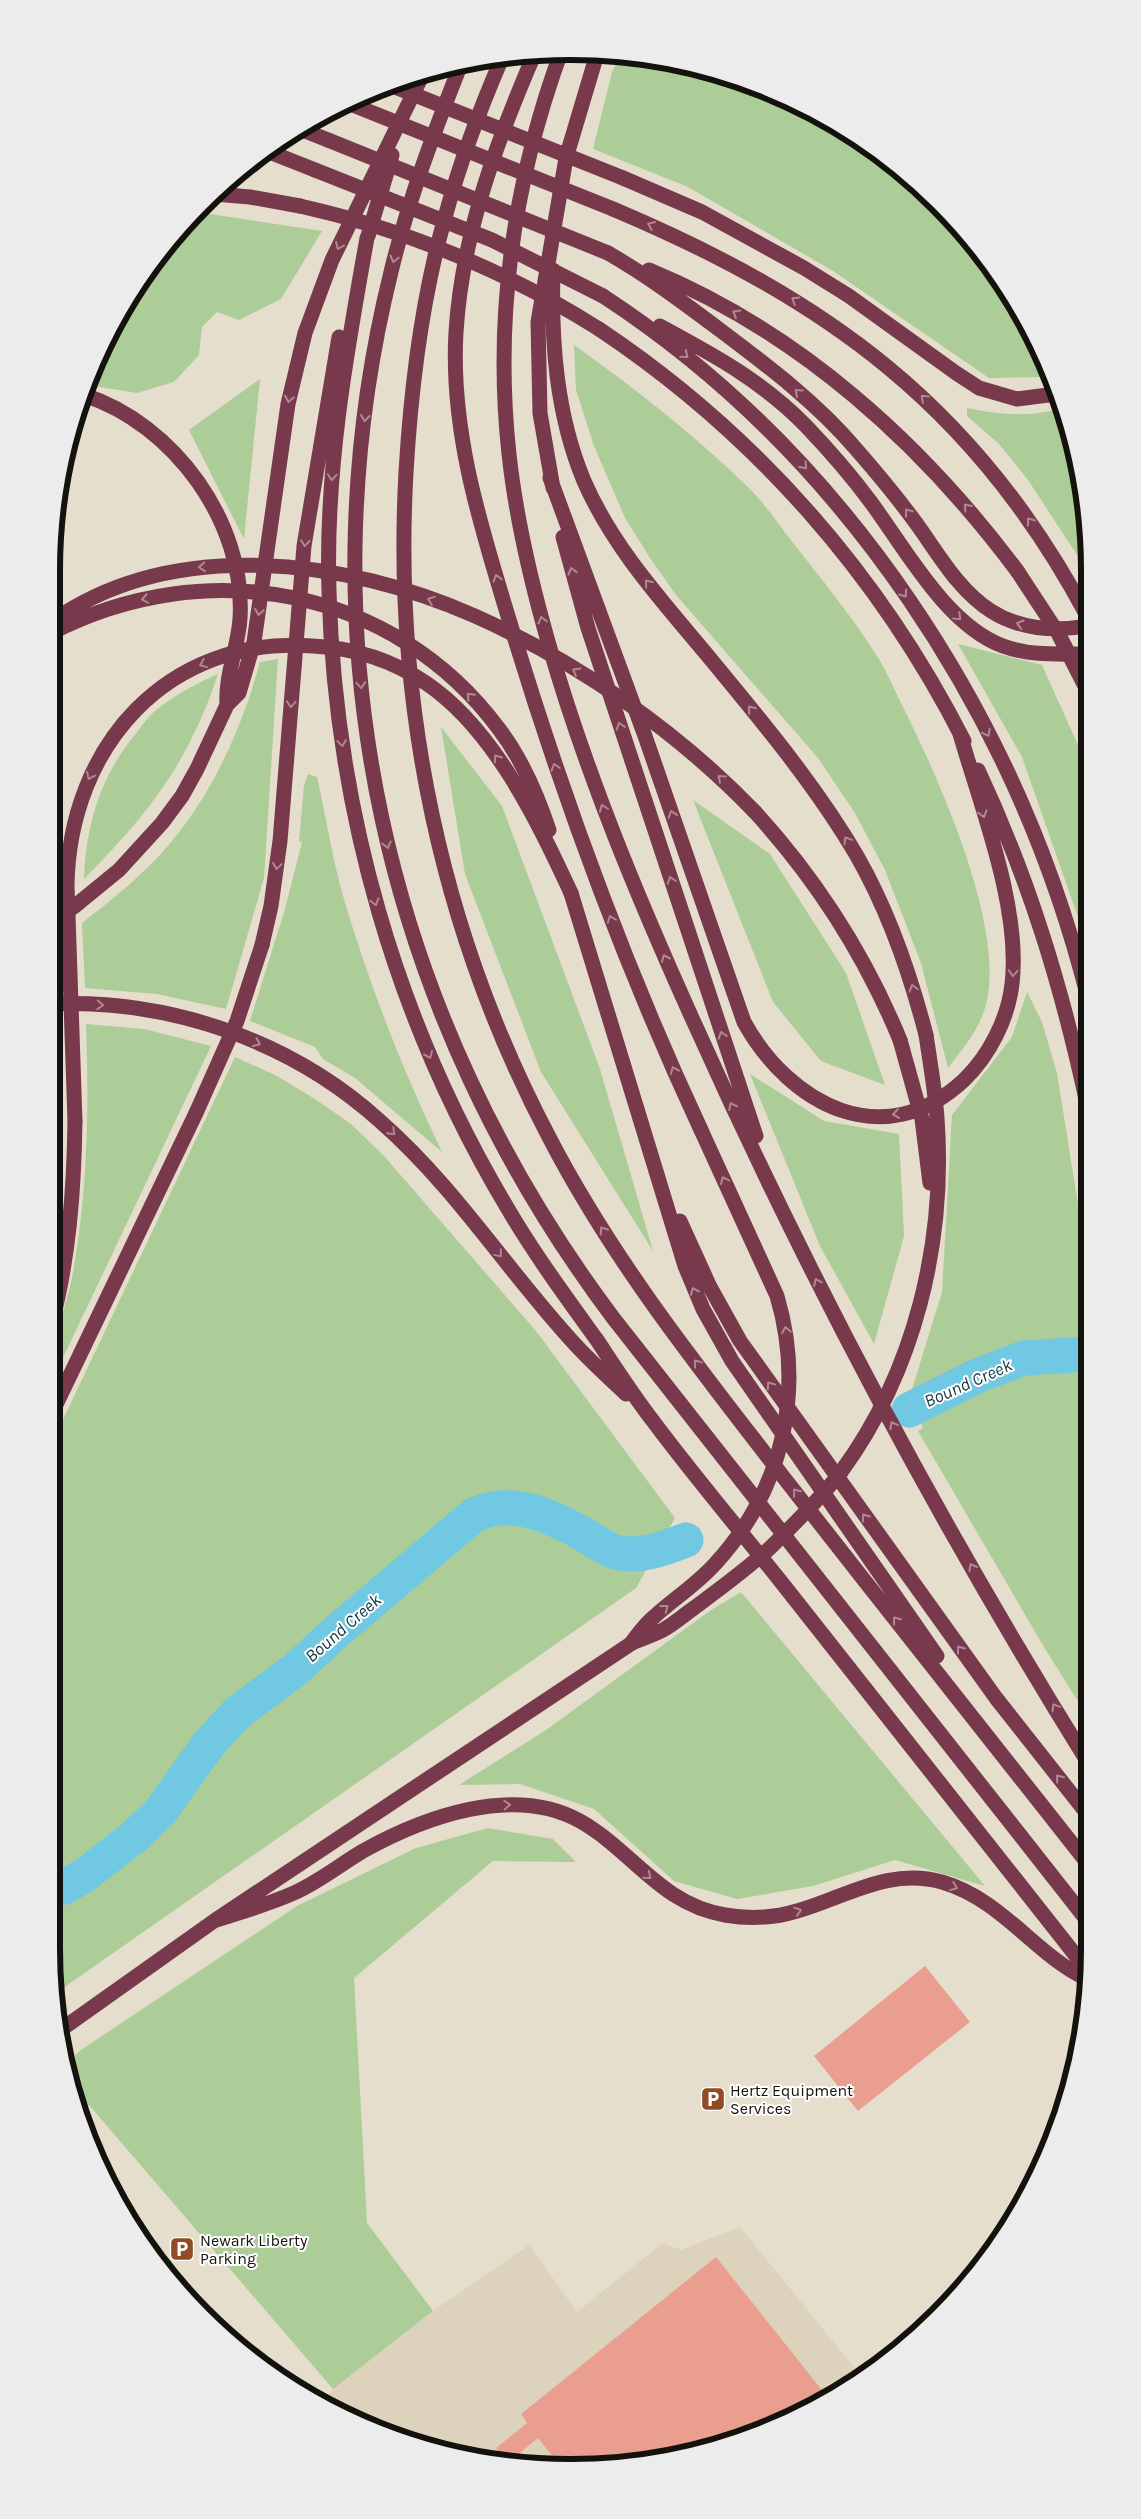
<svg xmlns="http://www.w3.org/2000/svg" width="1141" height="2519" font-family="Karla,sans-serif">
  <rect width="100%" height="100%" fill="#e5decd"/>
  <!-- built -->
  <path fill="#ddd2bb" d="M 740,2227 L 862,2377 L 830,2398 L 737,2440 L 639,2463 L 570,2468 L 469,2458 L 403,2440 L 322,2403 L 333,2389 L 433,2311 L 529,2245 L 577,2312 L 663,2243 L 681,2250 Z"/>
  <!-- green -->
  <path fill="#accc98" d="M 620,56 L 672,61 L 769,91 L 886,158 L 982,254 L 1051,373 L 1041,377 L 989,378 L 833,271 L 688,187 L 593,149 L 612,72 Z
    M 197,212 L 322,231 L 281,299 L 239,320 L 217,312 L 202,327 L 199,355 L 174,382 L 137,393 L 87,385 L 91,372 L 139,282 Z
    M 574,345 C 636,389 697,437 752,491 C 767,507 780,526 793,543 C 823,581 855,620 880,661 C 890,678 897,696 906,713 C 940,782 1008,933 985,1008 C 979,1030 961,1051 948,1068 L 921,963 L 885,870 L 855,813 L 818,758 L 676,595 L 650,558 L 625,518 L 594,446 L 576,390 Z
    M 260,379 L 244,539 L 189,430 Z
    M 967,408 C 999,415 1028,417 1060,409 L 1085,502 L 1085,567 L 1028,480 L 999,444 L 967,416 Z
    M 958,644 L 1042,665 L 1086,763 L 1087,953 L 1079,920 L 1022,757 Z
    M 278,659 L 264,878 L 226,1009 L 157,994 L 85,988 L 82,923 C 109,902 135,881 159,856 C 209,802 241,732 260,662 Z
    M 218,674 C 188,764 149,813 84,879 C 86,824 101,774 138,731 C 143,724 149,716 155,711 C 174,695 196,684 218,674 Z
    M 441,727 L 502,806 L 600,1069 L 653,1251 L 541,1072 L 465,874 Z
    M 308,774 L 317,777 C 326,816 332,857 343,896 C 369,984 402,1069 442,1152 L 355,1078 L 323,1059 L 315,1047 L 250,1021 L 285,909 L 302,842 L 299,841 L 304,785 Z
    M 51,781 L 57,787 L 51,839 Z
    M 693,800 L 770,854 L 846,973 L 885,1085 L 821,1061 L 773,1002 Z
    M 1027,992 L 1042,1022 L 1057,1073 L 1088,1267 L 1089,1719 L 1044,1647 L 918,1431 L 923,1428 L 910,1396 L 942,1292 L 952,1115 L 1012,1037 Z
    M 86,1024 L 144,1029 L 211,1046 L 51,1383 C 51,1374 50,1364 52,1356 C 57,1326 69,1298 74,1267 C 88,1184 89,1108 86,1024 Z
    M 58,1027 L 62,1133 L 59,1202 L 51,1264 L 51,1028 Z
    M 235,1057 L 277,1076 L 318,1101 L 351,1124 L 384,1156 L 536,1331 L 675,1518 L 636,1588 L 56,1993 L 51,1948 L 51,1445 Z
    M 750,1074 L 824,1121 L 899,1134 L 904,1236 L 874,1344 L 820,1246 Z
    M 741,1592 L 985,1886 L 895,1860 L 813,1886 L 737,1899 L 674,1881 L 594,1809 L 520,1784 L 459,1785 L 546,1730 L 711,1610 Z
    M 488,1828 L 553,1839 L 576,1862 L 493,1861 L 354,1978 L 367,2223 L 433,2311 L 333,2389 L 89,2105 L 77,2110 L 65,2064 L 81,2050 L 297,1906 L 416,1848 Z"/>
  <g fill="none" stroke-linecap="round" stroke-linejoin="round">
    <!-- river -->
    <path stroke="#70c8e2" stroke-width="35" d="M 909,1410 L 979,1375 L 1024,1358 L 1088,1354
      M 51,1891 L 67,1886 L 86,1874 L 134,1837 L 160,1812 L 208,1745 L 237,1713 L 296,1669 L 336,1632 L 474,1515 C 512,1497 551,1516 585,1535 C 595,1541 605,1549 615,1552 C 640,1558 663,1549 686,1540"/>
  </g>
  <!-- building -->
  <path fill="#e99e8f" d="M 925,1966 L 970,2022 L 858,2111 L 814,2056 Z
    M 716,2257 L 829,2399 L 737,2440 L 639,2463 L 561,2467 L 538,2438 L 509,2462 L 506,2461 L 496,2448 L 527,2423 L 521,2414 Z"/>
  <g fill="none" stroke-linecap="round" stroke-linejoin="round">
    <!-- highway -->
    <path stroke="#79394d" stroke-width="15" d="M 561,52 C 514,181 494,317 509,454 C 516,519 531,582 549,645 C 586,773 637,896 692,1018 C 807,1275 940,1525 1089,1764
      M 534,55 C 496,143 462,235 456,332 C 450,433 482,530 511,626 C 563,798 625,967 701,1130
      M 502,58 C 479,111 459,165 444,221 C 421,303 411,387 406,472 C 393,704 441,933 550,1139 C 613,1260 698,1367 781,1474 C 883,1605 987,1735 1089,1865
      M 461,64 C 434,132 408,201 391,272 C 299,643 386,1016 614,1319 L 1090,1924
      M 300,129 L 328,140
      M 267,151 L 315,170
      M 623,178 L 702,212 L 804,268 L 849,296 L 956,373 L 979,388 L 1017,399 L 1056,394
      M 214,194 L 250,197 L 300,206
      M 613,209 C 826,299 975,406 1086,614
      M 368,236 L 392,155
      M 367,238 C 346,355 325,472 329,591 C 335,809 396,1022 508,1209 C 535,1255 566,1297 597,1340 C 615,1367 633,1395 653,1421 C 694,1476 739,1529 782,1583 C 884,1712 986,1841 1088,1971
      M 608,253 C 648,276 684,303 720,330 C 768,366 817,403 856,449 C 877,473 897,497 916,523 C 938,553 958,590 991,611 C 1019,629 1054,632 1086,626
      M 553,270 C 551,341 556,414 584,481 C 614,550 666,605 713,662 C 764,724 816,786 857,856 C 889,912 910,973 926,1035
      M 649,270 C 799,332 922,443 1018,572
      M 603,296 C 845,454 1016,715 1087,994
      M 660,326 C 714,355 762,381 806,426 C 828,449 850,474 870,501 C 905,548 946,625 1003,646 C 1030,656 1058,654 1086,654
      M 599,329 C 755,433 879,574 964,741
      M 84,395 C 174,424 246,523 240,619 C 238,648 225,675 227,705
      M 550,478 L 645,736 L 744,1022 C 790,1105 884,1155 964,1080 C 989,1056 1008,1019 1012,984 C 1021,908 981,807 960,734
      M 553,488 L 540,413 L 538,322 L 566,158 L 597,54
      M 563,537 L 588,628 L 756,1136
      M 978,770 C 1029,879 1062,987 1087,1104
      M 755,812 C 817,880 865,955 900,1040
      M 571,893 L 685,1266 L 703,1309 L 732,1361 L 937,1656
      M 51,922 L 75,906 L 119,870 L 162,823 L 182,796 L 197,769 L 227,705 L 239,693 L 254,642 L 288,404 L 305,333 L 332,260 L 422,76
      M 262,945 L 271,906 L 280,841 L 304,546 L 339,337
      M 51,1004 C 171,999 292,1041 381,1122 C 454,1186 507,1270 572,1341 C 589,1360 608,1377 626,1394
      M 680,1221 L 710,1287 L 740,1341 L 996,1698 L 1089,1816
      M 51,1326 C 69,1259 74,1190 75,1121
      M 51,1415 L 196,1113
      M 214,1921 C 241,1912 270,1904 296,1892 C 320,1881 341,1864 363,1851 C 424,1817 514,1784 580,1821 C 633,1851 660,1904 725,1915 C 749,1919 774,1918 797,1911 C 846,1897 889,1867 942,1882 C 1003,1900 1034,1954 1087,1979
      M 59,2031 L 214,1921 L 632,1643"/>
    <!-- highway-bridge -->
    <path stroke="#79394d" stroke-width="15" d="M 390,85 L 623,178
      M 348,103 L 613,209
      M 328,140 L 608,253
      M 315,170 L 492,240 L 603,296
      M 300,206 C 407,230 507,271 599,329
      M 1018,572 L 1058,633 L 1086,688
      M 51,622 C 173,536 346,559 475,616 C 578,662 677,731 755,812
      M 51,633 C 206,553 394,587 499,729 C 522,759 537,794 549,830
      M 900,1040 L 922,1119 L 930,1183
      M 196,1113 L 237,1021 L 262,945
      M 75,1121 L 67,886 C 69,746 168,635 313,646 C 353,648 392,660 426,683 C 494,729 537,820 571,893
      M 632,1642 C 639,1633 646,1623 655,1616 C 675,1598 697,1584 715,1564 C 783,1490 805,1391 777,1296 L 701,1130
      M 632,1643 C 642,1639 653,1635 663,1630 C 674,1624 684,1615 694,1608 C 721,1588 747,1569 771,1547 C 795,1523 820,1499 841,1472 C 915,1371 946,1242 937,1118 C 935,1090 930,1062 926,1035"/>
  </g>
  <!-- one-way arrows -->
  <defs><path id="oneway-chevron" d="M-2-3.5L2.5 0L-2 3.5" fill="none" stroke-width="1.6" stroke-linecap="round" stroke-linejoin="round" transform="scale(1.25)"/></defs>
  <g stroke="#af8894">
    <use href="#oneway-chevron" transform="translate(651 225) rotate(-157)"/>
    <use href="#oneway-chevron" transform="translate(339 246) rotate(116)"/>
    <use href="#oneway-chevron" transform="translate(394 259) rotate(105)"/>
    <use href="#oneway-chevron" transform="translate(795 300) rotate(-148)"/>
    <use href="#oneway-chevron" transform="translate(736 313) rotate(-149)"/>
    <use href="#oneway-chevron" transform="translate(685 355) rotate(39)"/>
    <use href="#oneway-chevron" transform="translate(798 392) rotate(-138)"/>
    <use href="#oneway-chevron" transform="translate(924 398) rotate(-137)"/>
    <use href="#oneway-chevron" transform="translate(289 399) rotate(99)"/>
    <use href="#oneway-chevron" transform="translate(365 418) rotate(96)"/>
    <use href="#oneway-chevron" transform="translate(804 466) rotate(48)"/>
    <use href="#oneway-chevron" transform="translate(332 477) rotate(94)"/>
    <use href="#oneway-chevron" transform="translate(967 507) rotate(-131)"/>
    <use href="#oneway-chevron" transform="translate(908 512) rotate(-127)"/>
    <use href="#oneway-chevron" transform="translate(1030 521) rotate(-125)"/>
    <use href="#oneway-chevron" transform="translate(305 543) rotate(97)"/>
    <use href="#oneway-chevron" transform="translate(202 567) rotate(175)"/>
    <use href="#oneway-chevron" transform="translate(572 571) rotate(-104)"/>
    <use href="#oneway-chevron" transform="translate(497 578) rotate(-106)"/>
    <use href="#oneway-chevron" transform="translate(648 583) rotate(-129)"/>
    <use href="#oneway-chevron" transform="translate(904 594) rotate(55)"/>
    <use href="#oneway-chevron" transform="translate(145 599) rotate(169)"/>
    <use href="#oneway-chevron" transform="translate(431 600) rotate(-161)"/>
    <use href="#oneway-chevron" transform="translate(259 612) rotate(99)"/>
    <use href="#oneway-chevron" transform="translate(958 617) rotate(44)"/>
    <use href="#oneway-chevron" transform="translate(542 620) rotate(-105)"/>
    <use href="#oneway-chevron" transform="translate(1020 624) rotate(-164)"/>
    <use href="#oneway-chevron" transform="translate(203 664) rotate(158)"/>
    <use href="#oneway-chevron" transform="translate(576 671) rotate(-149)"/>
    <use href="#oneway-chevron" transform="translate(361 685) rotate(85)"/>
    <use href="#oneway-chevron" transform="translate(470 696) rotate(-133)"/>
    <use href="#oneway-chevron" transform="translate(291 704) rotate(94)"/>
    <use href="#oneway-chevron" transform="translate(751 709) rotate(-129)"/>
    <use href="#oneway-chevron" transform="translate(620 726) rotate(-108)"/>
    <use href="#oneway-chevron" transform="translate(987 733) rotate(63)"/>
    <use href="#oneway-chevron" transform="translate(342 743) rotate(82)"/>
    <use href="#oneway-chevron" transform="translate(497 758) rotate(-125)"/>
    <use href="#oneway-chevron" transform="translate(555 767) rotate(-108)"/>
    <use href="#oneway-chevron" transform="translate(90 776) rotate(115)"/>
    <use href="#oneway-chevron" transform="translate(721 778) rotate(-138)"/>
    <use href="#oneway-chevron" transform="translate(603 808) rotate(-111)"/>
    <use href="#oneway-chevron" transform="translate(672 814) rotate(-109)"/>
    <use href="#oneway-chevron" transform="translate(983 814) rotate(74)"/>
    <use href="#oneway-chevron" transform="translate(847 840) rotate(-121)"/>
    <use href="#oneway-chevron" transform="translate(387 845) rotate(77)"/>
    <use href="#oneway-chevron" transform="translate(277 866) rotate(98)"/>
    <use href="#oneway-chevron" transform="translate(671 880) rotate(-108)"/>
    <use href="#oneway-chevron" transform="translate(375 902) rotate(74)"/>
    <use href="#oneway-chevron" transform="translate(611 919) rotate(-111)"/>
    <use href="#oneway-chevron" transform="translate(665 958) rotate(-114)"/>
    <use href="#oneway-chevron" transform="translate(1013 973) rotate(94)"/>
    <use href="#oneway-chevron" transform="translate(913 988) rotate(-106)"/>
    <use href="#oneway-chevron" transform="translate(100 1005) rotate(4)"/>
    <use href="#oneway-chevron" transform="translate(722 1035) rotate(-108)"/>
    <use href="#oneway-chevron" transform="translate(257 1043) rotate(24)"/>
    <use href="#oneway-chevron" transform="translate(429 1055) rotate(66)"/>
    <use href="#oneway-chevron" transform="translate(674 1070) rotate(-113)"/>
    <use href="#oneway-chevron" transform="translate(732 1106) rotate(-116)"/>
    <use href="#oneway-chevron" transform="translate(896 1114) rotate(172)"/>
    <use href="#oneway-chevron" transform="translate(392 1132) rotate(45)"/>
    <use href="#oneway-chevron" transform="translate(724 1180) rotate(-115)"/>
    <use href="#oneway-chevron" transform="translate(603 1230) rotate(-122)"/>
    <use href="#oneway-chevron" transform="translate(499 1254) rotate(50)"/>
    <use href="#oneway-chevron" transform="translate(817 1282) rotate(-116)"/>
    <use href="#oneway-chevron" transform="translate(694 1291) rotate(-114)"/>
    <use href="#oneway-chevron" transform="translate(786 1330) rotate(-100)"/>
    <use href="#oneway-chevron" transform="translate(697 1363) rotate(-127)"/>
    <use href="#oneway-chevron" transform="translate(770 1385) rotate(-125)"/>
    <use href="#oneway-chevron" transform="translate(893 1425) rotate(-118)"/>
    <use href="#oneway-chevron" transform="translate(796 1492) rotate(-128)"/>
    <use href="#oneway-chevron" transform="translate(865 1517) rotate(-126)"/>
    <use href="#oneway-chevron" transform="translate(972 1567) rotate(-120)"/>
    <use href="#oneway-chevron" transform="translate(665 1608) rotate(-37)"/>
    <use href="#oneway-chevron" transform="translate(896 1620) rotate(-128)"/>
    <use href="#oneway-chevron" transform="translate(960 1649) rotate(-126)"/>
    <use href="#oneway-chevron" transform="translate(1055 1707) rotate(-121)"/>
    <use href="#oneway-chevron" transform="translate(1059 1778) rotate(-129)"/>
    <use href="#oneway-chevron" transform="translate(507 1805) rotate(-2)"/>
    <use href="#oneway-chevron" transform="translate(648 1876) rotate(40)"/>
    <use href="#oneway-chevron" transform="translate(954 1887) rotate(22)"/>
    <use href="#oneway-chevron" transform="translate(798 1911) rotate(-18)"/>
  </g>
  <!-- icons -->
  <defs>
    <symbol id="parking-square" viewBox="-11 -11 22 22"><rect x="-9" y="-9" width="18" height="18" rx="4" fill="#924c25" stroke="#fff"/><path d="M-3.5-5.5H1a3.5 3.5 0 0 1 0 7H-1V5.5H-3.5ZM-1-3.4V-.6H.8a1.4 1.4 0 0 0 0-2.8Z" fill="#fff"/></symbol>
  </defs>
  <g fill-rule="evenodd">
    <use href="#parking-square" x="699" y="2085" width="28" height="28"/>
    <use href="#parking-square" x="168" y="2235" width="28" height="28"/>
  </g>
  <g text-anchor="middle" stroke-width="4" stroke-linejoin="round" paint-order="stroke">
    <!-- poi labels -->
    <g font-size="16" fill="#14120c" stroke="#fff" text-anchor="start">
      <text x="730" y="2096">Hertz Equipment<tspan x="730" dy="18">Services</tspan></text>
      <text x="200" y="2246">Newark Liberty<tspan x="200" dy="18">Parking</tspan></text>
    </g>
    <!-- water labels -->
    <g font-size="18" font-style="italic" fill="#103a45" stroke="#fff">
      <text transform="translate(968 1383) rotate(-24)" y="6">Bound Creek</text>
      <text transform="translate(343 1628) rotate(-41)" y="6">Bound Creek</text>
    </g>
  </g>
  <!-- crop -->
  <path d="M0 0H1141V2519H0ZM570 60H571A510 510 0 0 1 1081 570V1949A510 510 0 0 1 571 2459H570A510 510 0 0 1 60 1949V570A510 510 0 0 1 570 60Z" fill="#ececec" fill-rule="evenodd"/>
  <path fill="none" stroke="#14120c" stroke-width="6" d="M570 60H571A510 510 0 0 1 1081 570V1949A510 510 0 0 1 571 2459H570A510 510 0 0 1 60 1949V570A510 510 0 0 1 570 60Z"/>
</svg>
